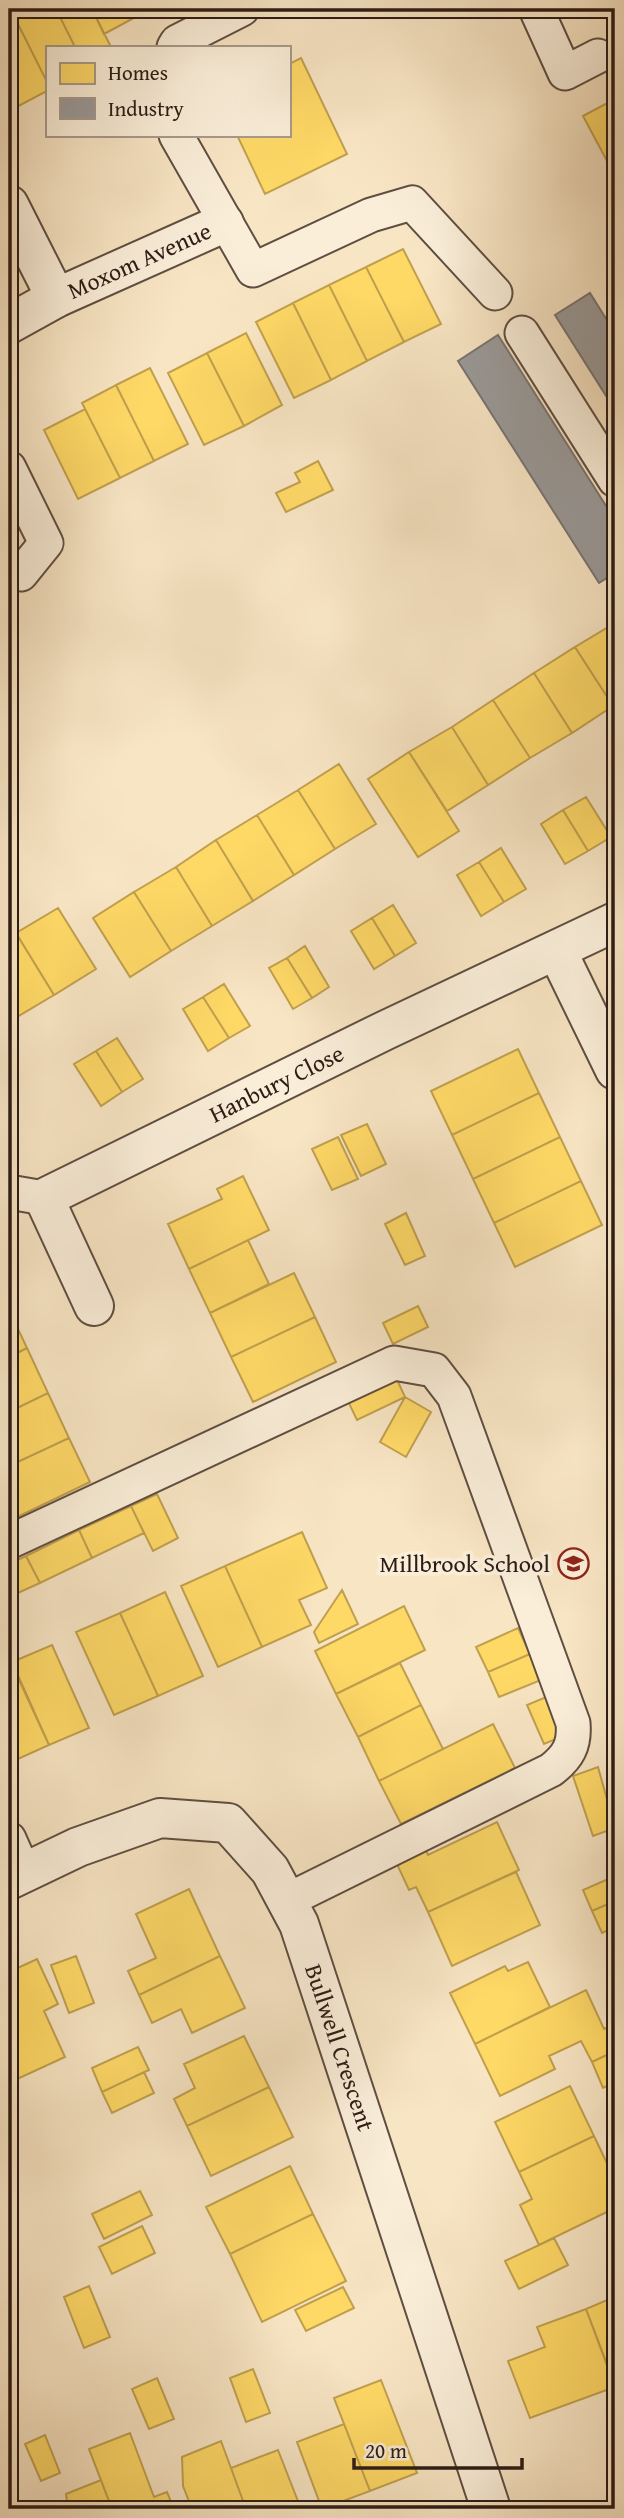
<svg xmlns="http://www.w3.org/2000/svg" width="624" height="2518" font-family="'Gentium Book Plus',serif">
  <rect width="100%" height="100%" fill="#f8e5c4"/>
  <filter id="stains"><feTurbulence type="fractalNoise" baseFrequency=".00286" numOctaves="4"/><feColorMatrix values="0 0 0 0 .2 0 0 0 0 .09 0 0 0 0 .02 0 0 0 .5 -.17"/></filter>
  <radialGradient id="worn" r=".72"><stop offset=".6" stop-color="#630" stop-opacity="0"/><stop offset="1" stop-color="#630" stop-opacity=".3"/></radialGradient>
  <!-- homes -->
  <path fill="#ffd966" stroke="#c0a04e" stroke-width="2" d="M 34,9 L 56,9 L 75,47 L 47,47 L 47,82 L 15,18 Z
    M 56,9 L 92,9 L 111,47 L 75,47 Z
    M 92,9 L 144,9 L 145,12 L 104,34 Z
    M 15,18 L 47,82 L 47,91 L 9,111 L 9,21 Z
    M 301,58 L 347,154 L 265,194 L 237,135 L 289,135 L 289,64 Z
    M 615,99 L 615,176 L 583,116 Z
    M 403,249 L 441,324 L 404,342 L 366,267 Z
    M 366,267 L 404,342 L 367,361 L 329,285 Z
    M 329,285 L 367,361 L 331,380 L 293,303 Z
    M 293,303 L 331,380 L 294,398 L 256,322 Z
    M 246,333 L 282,405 L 244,426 L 207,353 Z
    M 207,353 L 244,426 L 204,445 L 168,373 Z
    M 150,368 L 188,444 L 154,461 L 116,385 Z
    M 116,385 L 154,461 L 120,478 L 82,403 Z
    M 85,409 L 120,478 L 78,499 L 44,430 Z
    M 318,461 L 333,490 L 286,512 L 276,493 L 300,482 L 295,473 Z
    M 615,623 L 615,709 L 575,647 Z
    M 575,647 L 613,706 L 572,733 L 534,673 Z
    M 534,673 L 572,733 L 530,758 L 493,700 Z
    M 493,700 L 530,758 L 488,785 L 452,727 Z
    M 452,727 L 488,785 L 447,811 L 409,752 Z
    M 409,752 L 459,831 L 418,857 L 368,779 Z
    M 339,764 L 376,824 L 335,849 L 298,790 Z
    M 298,790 L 335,849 L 294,875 L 257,815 Z
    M 586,797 L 611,837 L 588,851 L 563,810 Z
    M 563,810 L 588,851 L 565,864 L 541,824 Z
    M 257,815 L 294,875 L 253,901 L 216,840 Z
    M 216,840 L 253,901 L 212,926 L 176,867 Z
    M 501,848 L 526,889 L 504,902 L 479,862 Z
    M 479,862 L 504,902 L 481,916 L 457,875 Z
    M 176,867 L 212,926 L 171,951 L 134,892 Z
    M 134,892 L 171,951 L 130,977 L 93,918 Z
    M 393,905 L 416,943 L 395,956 L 372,918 Z
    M 58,908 L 96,969 L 54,995 L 16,933 Z
    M 372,918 L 395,956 L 374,969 L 351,931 Z
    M 16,933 L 54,995 L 12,1020 L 9,1015 L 9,937 Z
    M 305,946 L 329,987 L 312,998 L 287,958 Z
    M 287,958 L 312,998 L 293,1009 L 269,968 Z
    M 224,984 L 250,1026 L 229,1038 L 203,997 Z
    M 203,997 L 229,1038 L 208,1051 L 183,1009 Z
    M 117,1038 L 143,1079 L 122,1092 L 96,1051 Z
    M 518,1049 L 539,1093 L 452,1135 L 431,1091 Z
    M 96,1051 L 122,1092 L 101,1106 L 74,1064 Z
    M 539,1093 L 560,1137 L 473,1179 L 452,1135 Z
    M 367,1124 L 386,1164 L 361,1176 L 341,1135 Z
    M 338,1137 L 358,1179 L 332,1190 L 312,1149 Z
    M 560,1137 L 581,1181 L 494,1223 L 473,1179 Z
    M 243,1176 L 269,1230 L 189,1269 L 168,1224 L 222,1199 L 217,1189 Z
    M 581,1181 L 602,1225 L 515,1267 L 494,1223 Z
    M 406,1213 L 425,1256 L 405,1265 L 385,1224 Z
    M 248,1240 L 269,1284 L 210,1313 L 189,1269 Z
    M 294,1273 L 315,1317 L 231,1357 L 210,1313 Z
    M 418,1306 L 428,1327 L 393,1344 L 383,1323 Z
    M 9,1310 L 27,1348 L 9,1357 Z
    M 315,1317 L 336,1362 L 253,1402 L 231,1357 Z
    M 27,1348 L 48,1393 L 9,1412 L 9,1357 Z
    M 393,1371 L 405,1397 L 357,1420 L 345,1395 Z
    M 48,1393 L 69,1438 L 9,1466 L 9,1412 Z
    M 405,1397 L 431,1412 L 406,1457 L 380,1442 Z
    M 69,1438 L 90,1482 L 9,1521 L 9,1466 Z
    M 157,1494 L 178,1538 L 153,1551 L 131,1506 Z
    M 131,1506 L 144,1533 L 92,1558 L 79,1530 Z
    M 79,1530 L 92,1558 L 40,1583 L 26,1556 Z
    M 302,1532 L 327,1588 L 299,1600 L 311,1625 L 262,1647 L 225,1566 Z
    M 26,1556 L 40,1583 L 9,1597 L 9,1564 Z
    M 225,1566 L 262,1647 L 218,1667 L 181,1586 Z
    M 342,1590 L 358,1624 L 319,1643 L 314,1632 Z
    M 165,1592 L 203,1676 L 158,1696 L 120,1613 Z
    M 404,1606 L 425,1650 L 336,1694 L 315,1651 Z
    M 120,1613 L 158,1696 L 114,1715 L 76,1632 Z
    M 518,1628 L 530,1654 L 488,1672 L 476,1647 Z
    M 52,1645 L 89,1728 L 49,1745 L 12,1662 Z
    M 530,1654 L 541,1680 L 499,1697 L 488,1672 Z
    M 9,1658 L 49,1745 L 9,1763 Z
    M 400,1663 L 421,1705 L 358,1737 L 336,1694 Z
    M 551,1695 L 568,1734 L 544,1744 L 527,1705 Z
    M 421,1705 L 443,1749 L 379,1781 L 358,1737 Z
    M 493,1724 L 515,1768 L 401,1824 L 379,1781 Z
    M 598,1767 L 615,1828 L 593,1836 L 573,1776 Z
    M 497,1822 L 519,1870 L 428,1912 L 416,1887 L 409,1890 L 395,1860 L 424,1846 L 428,1855 Z
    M 516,1872 L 540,1925 L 452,1966 L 428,1912 Z
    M 615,1876 L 615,1901 L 592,1911 L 583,1890 Z
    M 189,1889 L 220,1956 L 139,1995 L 128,1971 L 156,1958 L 136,1914 Z
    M 615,1901 L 615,1927 L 602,1933 L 592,1911 Z
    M 76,1956 L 94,2003 L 69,2013 L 51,1965 Z
    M 220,1956 L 245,2008 L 192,2033 L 181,2009 L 152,2023 L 139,1995 Z
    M 37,1959 L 58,2004 L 44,2011 L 65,2057 L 13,2081 L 9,2072 L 9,1972 Z
    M 528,1962 L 550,2007 L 475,2044 L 450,1993 L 505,1966 L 508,1971 Z
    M 586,1990 L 604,2029 L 615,2024 L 615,2051 L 592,2062 L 581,2041 L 549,2056 L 555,2069 L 500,2096 L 475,2044 Z
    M 244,2036 L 269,2087 L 187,2126 L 174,2099 L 195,2088 L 184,2064 Z
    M 138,2047 L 149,2070 L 102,2092 L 92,2068 Z
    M 615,2051 L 615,2082 L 603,2088 L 592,2062 Z
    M 144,2072 L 154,2093 L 112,2113 L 102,2092 Z
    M 570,2086 L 594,2136 L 519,2172 L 495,2122 Z
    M 269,2087 L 293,2137 L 211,2176 L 187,2126 Z
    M 594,2136 L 615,2180 L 615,2208 L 539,2245 L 520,2205 L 532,2199 L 519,2172 Z
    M 290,2166 L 313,2214 L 230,2254 L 206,2207 Z
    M 140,2191 L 152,2215 L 104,2239 L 92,2214 Z
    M 313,2214 L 346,2281 L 262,2322 L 230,2254 Z
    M 142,2226 L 155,2253 L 112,2274 L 99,2247 Z
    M 554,2238 L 568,2265 L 519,2289 L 505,2261 Z
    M 89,2286 L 110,2337 L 84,2348 L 64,2297 Z
    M 343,2287 L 354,2308 L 306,2331 L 295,2310 Z
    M 614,2297 L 615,2300 L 615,2385 L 586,2309 Z
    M 586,2309 L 615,2387 L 530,2418 L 508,2361 L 545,2347 L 537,2327 Z
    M 253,2369 L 270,2413 L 246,2422 L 230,2378 Z
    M 157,2378 L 174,2419 L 149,2429 L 132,2389 Z
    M 381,2380 L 417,2473 L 370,2491 L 334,2398 Z
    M 344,2424 L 370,2491 L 322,2509 L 297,2442 Z
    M 130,2433 L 154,2497 L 167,2492 L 174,2509 L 112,2509 L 89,2449 Z
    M 45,2435 L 60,2473 L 41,2481 L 25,2444 Z
    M 221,2441 L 246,2509 L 192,2509 L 183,2486 L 182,2457 Z
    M 278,2450 L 301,2509 L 246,2509 L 231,2468 Z
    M 101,2480 L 112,2509 L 68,2509 L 66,2494 Z"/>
  <!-- industry -->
  <path fill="#999" stroke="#787471" stroke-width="2" d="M 590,293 L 615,333 L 615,410 L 555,315 Z
    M 498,335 L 615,520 L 615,573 L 599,583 L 458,361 Z"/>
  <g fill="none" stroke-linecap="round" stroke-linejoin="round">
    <defs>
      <path id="lane" d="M 536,9 L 565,73 L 598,56
        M 174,47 L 177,42 L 242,9
        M 176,135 L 253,270 L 371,215 L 412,203 L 495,293
        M 522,333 L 615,480
        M 9,468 L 46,543 L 21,574
        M 9,1192 L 44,1198
        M 9,1542 L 394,1363 L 434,1370 L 454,1396 L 573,1723 C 575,1745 568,1757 551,1770 L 286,1901
        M 9,1839 L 24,1873"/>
      <g id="street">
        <path d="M 9,205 L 56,298"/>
        <path id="s1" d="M 9,324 L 56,298 L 224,223"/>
        <path d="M 557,951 L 615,1070"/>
        <path id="s2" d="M 94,1306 L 44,1198 L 386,1030 L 615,922"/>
        <path id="s3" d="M 9,1880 L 78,1847 L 160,1818 L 228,1823 L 270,1870 L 299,1924 L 491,2509"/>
      </g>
    </defs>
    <!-- lane casing -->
    <use href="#lane" stroke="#5f4e41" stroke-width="37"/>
    <!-- street casing -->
    <use href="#street" stroke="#5f4e41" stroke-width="42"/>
    <!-- lane -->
    <use href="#lane" stroke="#faeed9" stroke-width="33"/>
    <!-- street -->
    <use href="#street" stroke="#faeed9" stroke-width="38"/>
  </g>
  <!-- icons -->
  <defs>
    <symbol id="school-ring" viewBox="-11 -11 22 22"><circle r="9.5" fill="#faeed9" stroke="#8f2418" stroke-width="1.5"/><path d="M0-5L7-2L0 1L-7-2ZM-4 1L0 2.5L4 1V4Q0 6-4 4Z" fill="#8f2418"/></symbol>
  </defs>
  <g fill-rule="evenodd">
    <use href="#school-ring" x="556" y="1546" width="35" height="35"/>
  </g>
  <g text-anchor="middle" stroke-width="7" stroke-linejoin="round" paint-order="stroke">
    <!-- street labels -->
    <g font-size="24" fill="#2c1c15" stroke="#faeed9">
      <text dy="8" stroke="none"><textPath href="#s1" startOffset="145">Moxom Avenue</textPath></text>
      <text dy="8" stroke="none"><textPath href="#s2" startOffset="378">Hanbury Close</textPath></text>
      <text dy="8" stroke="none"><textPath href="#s3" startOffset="486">Bullwell Crescent</textPath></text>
    </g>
    <!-- poi labels -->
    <g font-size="24" fill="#2c1c15" stroke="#faeed9" text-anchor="end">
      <text x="550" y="1572">Millbrook School</text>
    </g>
  </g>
  <!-- margin -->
  <rect width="624" height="2518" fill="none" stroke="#f8e5c4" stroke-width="35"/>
  <rect x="10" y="10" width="603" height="2497" fill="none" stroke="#2c1c15" stroke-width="3.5"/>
  <rect x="18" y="18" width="589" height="2483" fill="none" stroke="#2c1c15" stroke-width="2"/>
  <!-- legend -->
  <rect x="46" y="46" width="245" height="91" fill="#faeed9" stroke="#a89a8b" stroke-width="2"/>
  <rect x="60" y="63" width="35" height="21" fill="#ffd966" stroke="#a89a8b" stroke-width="2"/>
  <text x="108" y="80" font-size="21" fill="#2c1c15">Homes</text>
  <rect x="60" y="98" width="35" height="21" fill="#999999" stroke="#a89a8b" stroke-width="2"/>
  <text x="108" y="116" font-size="21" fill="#2c1c15">Industry</text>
  <!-- scale -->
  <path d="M354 2458v10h168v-10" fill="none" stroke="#2c1c15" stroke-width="3.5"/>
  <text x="365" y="2458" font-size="21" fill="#2c1c15" stroke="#faeed9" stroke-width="5" paint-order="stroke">20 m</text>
  <rect width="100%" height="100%" filter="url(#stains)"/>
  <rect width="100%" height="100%" fill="url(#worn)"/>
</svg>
